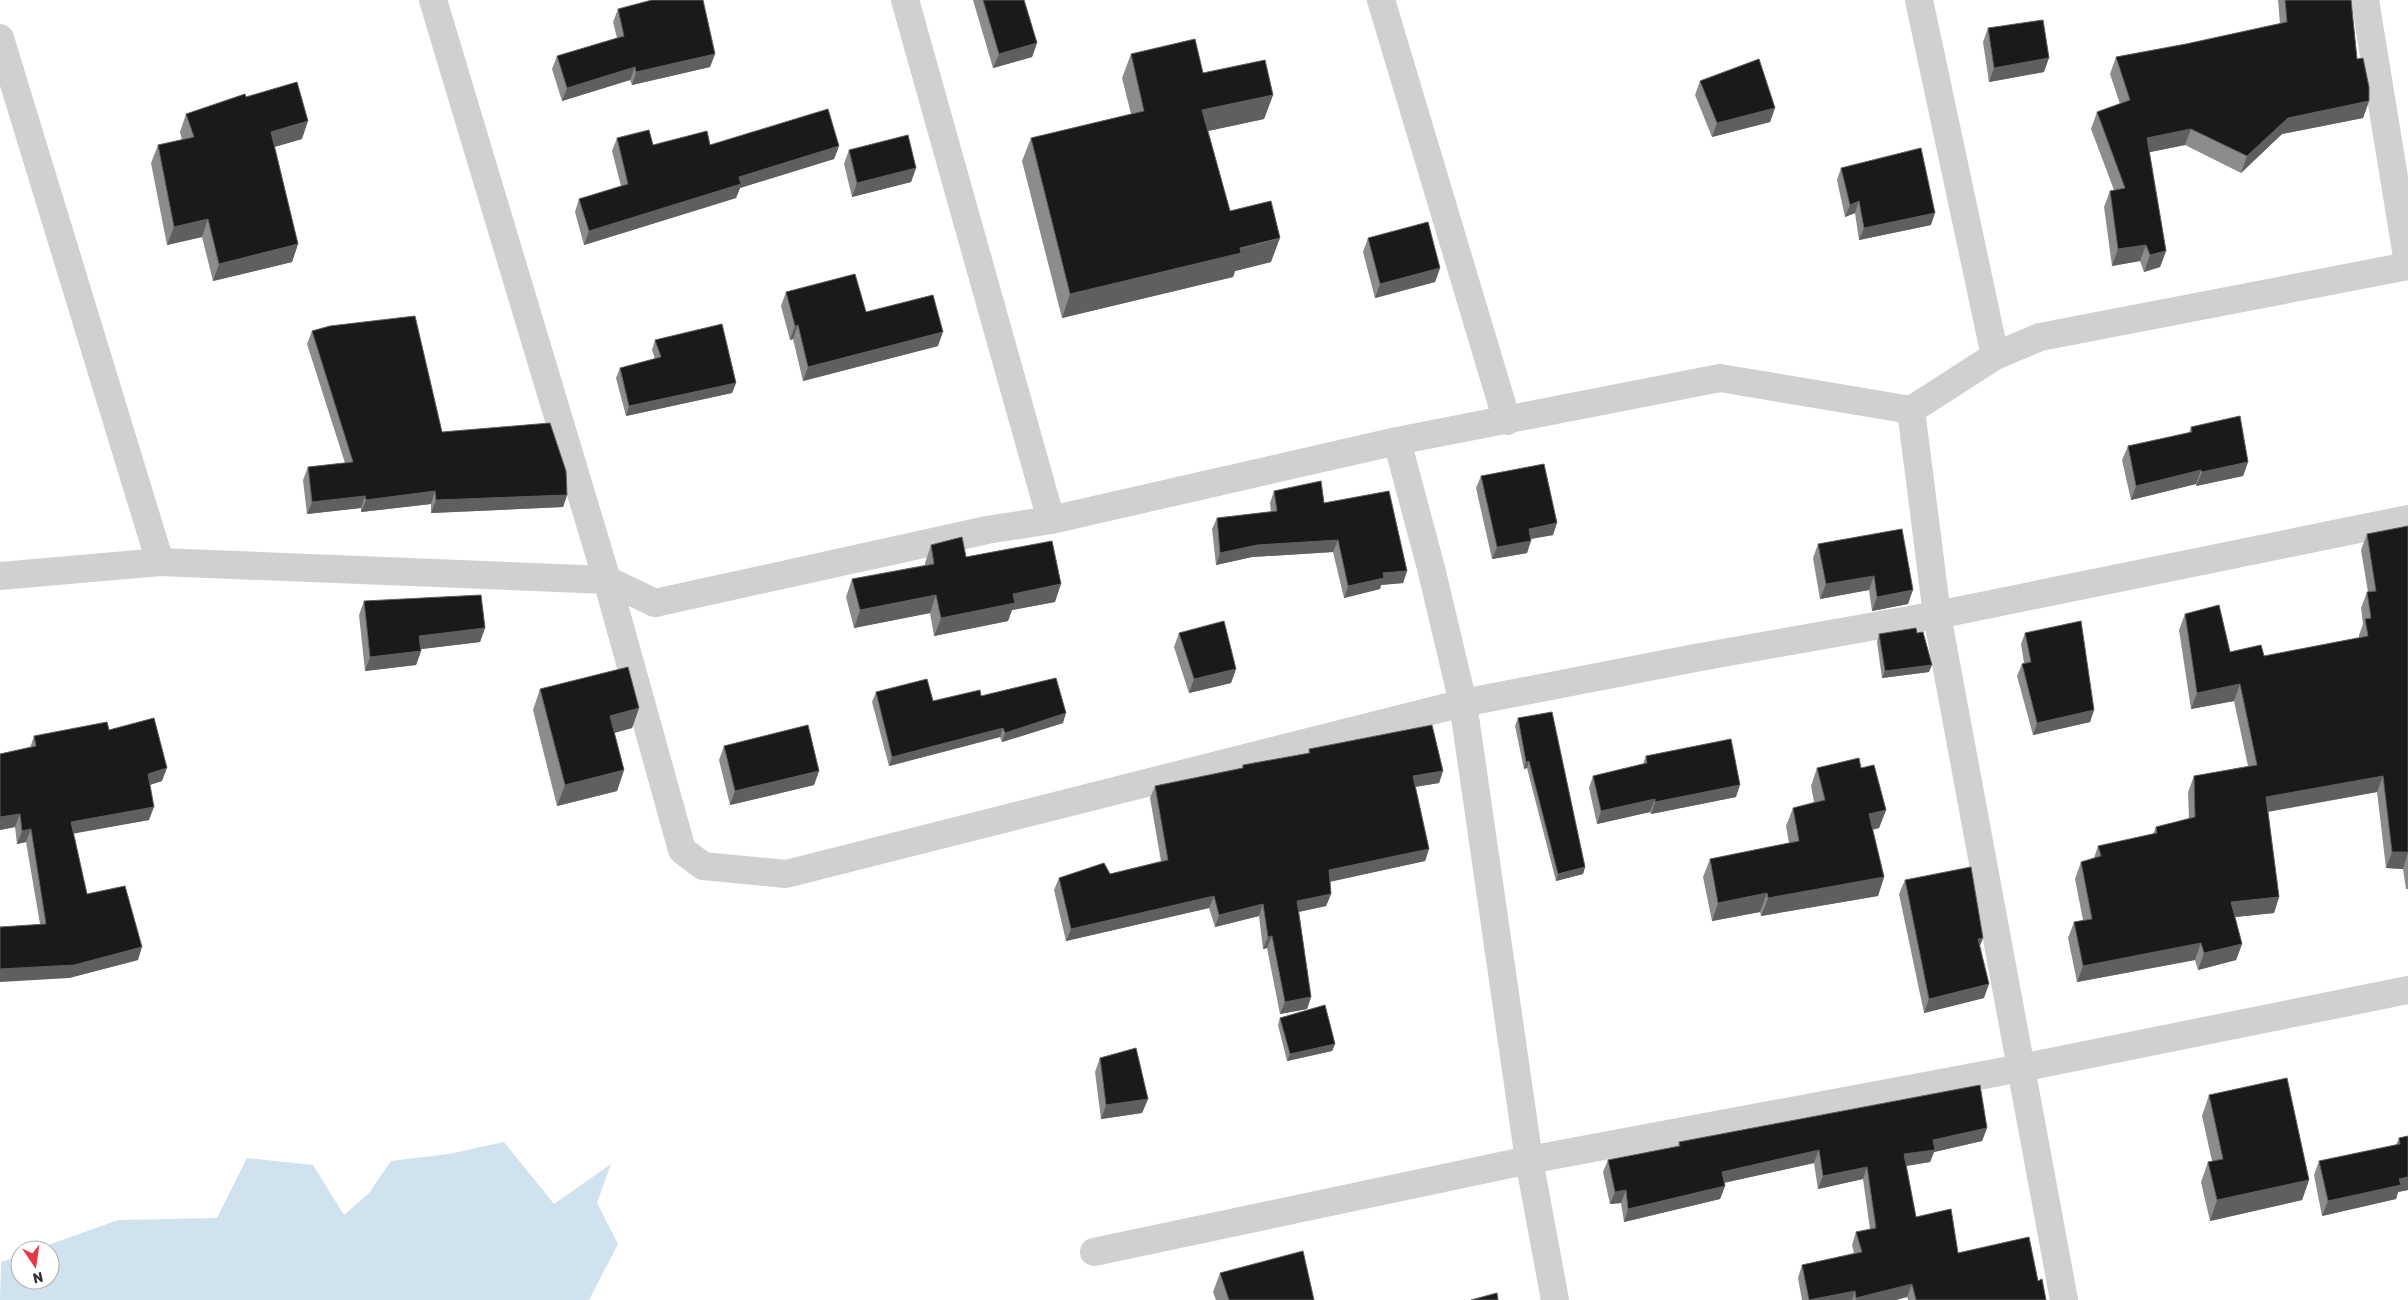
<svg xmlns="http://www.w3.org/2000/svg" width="2408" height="1300" font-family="Rubik,sans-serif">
  <rect width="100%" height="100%" fill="#fff"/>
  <!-- water -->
  <path fill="#cfe2ee" d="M 504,1142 L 554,1204 L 611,1164 L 597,1203 L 618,1244 L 589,1300 L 0,1300 L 1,1262 L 20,1255 L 20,1280 L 50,1280 L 50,1250 L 34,1250 L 118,1220 L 217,1218 L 247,1158 L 313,1165 L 344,1215 L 369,1193 L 391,1161 L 449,1154 Z"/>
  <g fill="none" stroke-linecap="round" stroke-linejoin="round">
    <!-- street -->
    <path stroke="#d0d0d0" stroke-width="28" d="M 433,0 L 607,580 L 682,850 L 703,866 L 786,874 L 1463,703 L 1695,658 L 1937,615 L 2408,519
      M 905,0 L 1051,520
      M 1381,0 L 1507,421
      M 1919,0 L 1995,356
      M 2365,0 L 2408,263
      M 0,38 L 160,562
      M 1911,410 L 1937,615 L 2064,1300
      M 1397,441 L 1431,568 L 1463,703 L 1529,1160 L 1555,1300
      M 0,576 L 160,562 L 607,580 L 655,603 L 987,530 L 1051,520 L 1397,441 L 1720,378 L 1911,410 L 1995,356 L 2040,337 L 2408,266
      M 1094,1252 L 1529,1160 L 2021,1068 L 2408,990"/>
  </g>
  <!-- wall -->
  <path fill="#8c8c8c" d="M 973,0 L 1024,0 L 1037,43 L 1032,57 L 993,68 Z
    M 2278,0 L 2351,0 L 2357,59 L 2369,101 L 2363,118 L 2282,134 L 2241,173 L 2185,145 L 2149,152 L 2166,251 L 2160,267 L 2144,272 L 2140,261 L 2112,266 L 2104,207 L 2110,191 L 2114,190 L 2091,129 L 2097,112 L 2120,104 L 2110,74 L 2116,57 L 2186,44 L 2280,24 Z
    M 618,9 L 715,54 L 710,67 L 632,85 L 630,80 L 562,101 L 552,69 L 557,56 L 617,38 L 613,22 Z
    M 1988,28 L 2044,72 L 1989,82 L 1983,42 Z
    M 1131,54 L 1203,73 L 1273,95 L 1264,119 L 1208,131 L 1230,211 L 1271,262 L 1235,271 L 1233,277 L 1062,318 L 1022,161 L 1031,138 L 1131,114 L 1122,78 Z
    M 1700,81 L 1775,108 L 1770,122 L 1712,137 L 1695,95 Z
    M 246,97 L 302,139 L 274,147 L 298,244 L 292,262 L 213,281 L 202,237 L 167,245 L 151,163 L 158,145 L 182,140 L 180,132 L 186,114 Z
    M 617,138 L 653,145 L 839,146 L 834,159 L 740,188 L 736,198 L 584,245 L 575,212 L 579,199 L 621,186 L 612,151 Z
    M 849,150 L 916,168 L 911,182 L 852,197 L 844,164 Z
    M 1841,168 L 1931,225 L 1859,240 L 1855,213 L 1845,217 L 1837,180 Z
    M 1368,238 L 1440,268 L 1435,282 L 1375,298 L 1363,252 Z
    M 786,292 L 866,312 L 938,346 L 803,381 L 793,339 L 790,340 L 781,306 Z
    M 312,331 L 442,432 L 567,495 L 563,507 L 431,513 L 431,504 L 361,512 L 361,508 L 307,514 L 303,480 L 308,467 L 345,463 L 307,344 Z
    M 655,340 L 736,383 L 732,393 L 626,416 L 616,378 L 620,368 L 655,359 L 652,350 Z
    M 2191,427 L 2248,462 L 2243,476 L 2196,486 L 2196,484 L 2131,500 L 2122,460 L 2128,446 L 2189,433 Z
    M 1481,476 L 1553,535 L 1531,539 L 1527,553 L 1492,559 L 1476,488 Z
    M 1274,491 L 1324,503 L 1407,571 L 1403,583 L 1381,585 L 1380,589 L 1344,598 L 1333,552 L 1252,557 L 1216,565 L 1212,529 L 1217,518 L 1271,512 L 1270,503 Z
    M 2408,526 L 2408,889 L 2406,889 L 2403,869 L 2386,868 L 2377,792 L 2268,812 L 2279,897 L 2274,913 L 2235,917 L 2242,944 L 2236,960 L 2198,970 L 2195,960 L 2077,982 L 2068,938 L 2074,922 L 2083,920 L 2075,879 L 2081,862 L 2094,858 L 2098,846 L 2153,834 L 2156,827 L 2189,819 L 2188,792 L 2194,776 L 2248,766 L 2234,701 L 2191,709 L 2179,630 L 2185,614 L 2230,652 L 2264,656 L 2359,638 L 2359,635 L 2363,624 L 2361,608 L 2367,592 L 2368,592 L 2361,550 L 2367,534 Z
    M 1902,529 L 1908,604 L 1872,611 L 1869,590 L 1820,599 L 1813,558 L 1818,544 Z
    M 931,545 L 966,557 L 1055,602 L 1012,610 L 1008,621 L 934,636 L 930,613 L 854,628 L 846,597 L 852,579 L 925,565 L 925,563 Z
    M 364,601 L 485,628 L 480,642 L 421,649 L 421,651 L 416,665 L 365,671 L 359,615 Z
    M 1179,633 L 1236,669 L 1231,683 L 1189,693 L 1174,647 Z
    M 1917,633 L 1929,672 L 1882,678 L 1877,642 L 1879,634 Z
    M 2025,633 L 2094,710 L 2090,722 L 2033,735 L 2017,676 L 2022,664 L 2024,663 L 2021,644 Z
    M 540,689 L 639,708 L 632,728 L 614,733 L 624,770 L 617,791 L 557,806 L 533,710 Z
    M 876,692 L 933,701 L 981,696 L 1063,723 L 1002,742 L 1000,737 L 889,766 L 872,702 Z
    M 1518,718 L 1585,867 L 1583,874 L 1556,881 L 1527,768 L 1524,769 L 1515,726 Z
    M 109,730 L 162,781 L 150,785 L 149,820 L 73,833 L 87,894 L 138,960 L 69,978 L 40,924 L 26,842 L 17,844 L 15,827 L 0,830 L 0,754 L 30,748 L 34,736 Z
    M 724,746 L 819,771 L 814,785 L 730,805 L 719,760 Z
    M 1309,749 L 1443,771 L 1439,783 L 1415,787 L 1429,849 L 1425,861 L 1330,881 L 1331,894 L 1326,906 L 1299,912 L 1311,997 L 1307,1009 L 1280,1014 L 1267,948 L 1263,949 L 1259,916 L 1215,927 L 1209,908 L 1066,941 L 1054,890 L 1059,878 L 1110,874 L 1161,861 L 1150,798 L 1155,786 L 1242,768 L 1243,765 L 1308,753 Z
    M 1646,756 L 1736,797 L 1651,814 L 1650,812 L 1597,824 L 1589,788 L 1593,776 L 1643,764 Z
    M 1817,768 L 1861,768 L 1886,810 L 1879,828 L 1872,830 L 1884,877 L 1878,896 L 1761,916 L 1760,912 L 1712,921 L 1703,877 L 1710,859 L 1789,843 L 1786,826 L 1793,808 L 1814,802 L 1811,786 Z
    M 1905,880 L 1983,938 L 1980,946 L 1984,998 L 1924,1013 L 1899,894 Z
    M 1280,1018 L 1335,1044 L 1332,1051 L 1287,1061 L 1278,1025 Z
    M 1100,1058 L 1148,1099 L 1142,1113 L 1101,1119 L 1095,1072 Z
    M 2209,1095 L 2309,1180 L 2302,1200 L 2210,1221 L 2201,1182 L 2208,1162 L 2212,1161 L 2202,1116 Z
    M 1987,1128 L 1982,1141 L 1934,1152 L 1930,1162 L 1906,1166 L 1916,1217 L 1958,1253 L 2038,1281 L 2046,1300 L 1908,1300 L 1907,1297 L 1896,1300 L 1802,1300 L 1798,1278 L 1802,1265 L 1854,1253 L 1852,1245 L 1856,1232 L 1870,1229 L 1863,1179 L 1818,1189 L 1814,1163 L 1724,1183 L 1725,1186 L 1720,1199 L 1624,1222 L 1621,1203 L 1610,1204 L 1603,1172 L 1608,1160 L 1678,1146 L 1679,1142 Z
    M 2408,1136 L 2408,1190 L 2398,1192 L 2396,1199 L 2322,1216 L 2314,1175 L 2319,1161 L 2396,1145 L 2399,1138 Z
    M 1220,1273 L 1314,1300 L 1216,1300 L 1213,1292 Z"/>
  <!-- shaded-wall -->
  <path fill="#5f5f5f" d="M 1037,43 L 1032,57 L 993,68 L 999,54 Z
    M 715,54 L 710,67 L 632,85 L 636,72 Z
    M 2049,58 L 2044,72 L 1989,82 L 1994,68 Z
    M 635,67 L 630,80 L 562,101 L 567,88 Z
    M 1273,95 L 1264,119 L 1194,134 L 1202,110 Z
    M 2369,101 L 2363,118 L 2282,134 L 2241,173 L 2247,156 L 2288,118 Z
    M 1775,108 L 1770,122 L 1712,137 L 1717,123 Z
    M 308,121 L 302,139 L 264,150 L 271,132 Z
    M 2191,129 L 2185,145 L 2141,154 L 2147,138 Z
    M 839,146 L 834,159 L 740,188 L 736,198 L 584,245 L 589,231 L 739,177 Z
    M 916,168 L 911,182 L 852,197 L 857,183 Z
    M 1859,201 L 1855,213 L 1845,217 L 1850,205 Z
    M 1935,213 L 1931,225 L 1859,240 L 1864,228 Z
    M 208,219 L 202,237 L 167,245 L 174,227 Z
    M 1280,238 L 1271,262 L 1235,271 L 1233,277 L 1062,318 L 1070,294 Z
    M 298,244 L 292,262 L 213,281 L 219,264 Z
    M 2146,245 L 2140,261 L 2112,266 L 2118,249 Z
    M 2166,251 L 2160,267 L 2144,272 L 2150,255 Z
    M 1440,268 L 1435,282 L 1375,298 L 1380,284 Z
    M 798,325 L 793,339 L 790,340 L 795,326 Z
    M 943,332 L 938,346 L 803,381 L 808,367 Z
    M 736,383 L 732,393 L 626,416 L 629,406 Z
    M 2248,462 L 2243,476 L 2196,486 L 2202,472 Z
    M 2201,470 L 2196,484 L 2131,500 L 2136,486 Z
    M 435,491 L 431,504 L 361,512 L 366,500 Z
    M 567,495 L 563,507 L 431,513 L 436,500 Z
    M 365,496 L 361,508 L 307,514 L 312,502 Z
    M 1557,523 L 1553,535 L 1524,540 L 1529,529 Z
    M 1338,540 L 1333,552 L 1252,557 L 1216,565 L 1220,553 L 1257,545 Z
    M 1531,541 L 1527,553 L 1492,559 L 1497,547 Z
    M 1407,571 L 1403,583 L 1381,585 L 1380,589 L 1344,598 L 1348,586 L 1383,573 Z
    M 1874,576 L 1869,590 L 1820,599 L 1826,584 Z
    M 1061,584 L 1055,602 L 1012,610 L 1008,621 L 934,636 L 941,618 L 1013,594 Z
    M 1913,590 L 1908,604 L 1872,611 L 1877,597 Z
    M 936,595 L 930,613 L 854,628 L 860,610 Z
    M 485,628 L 480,642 L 414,650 L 419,636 Z
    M 421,651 L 416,665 L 365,671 L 370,657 Z
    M 1932,665 L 1929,672 L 1882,678 L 1885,671 Z
    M 1236,669 L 1231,683 L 1189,693 L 1194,679 Z
    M 2240,684 L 2234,701 L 2191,709 L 2197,693 Z
    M 639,708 L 632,728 L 603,736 L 610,716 Z
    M 2094,710 L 2090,722 L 2033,735 L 2037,723 Z
    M 1066,713 L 1063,723 L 1002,742 L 1005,733 Z
    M 1003,728 L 1000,737 L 889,766 L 892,757 Z
    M 1529,761 L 1527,768 L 1524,769 L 1526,762 Z
    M 167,768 L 162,781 L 143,787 L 148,774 Z
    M 624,770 L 617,791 L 557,806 L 565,785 Z
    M 819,771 L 814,785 L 730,805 L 735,791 Z
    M 1443,771 L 1439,783 L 1408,788 L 1413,776 Z
    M 2383,776 L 2377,792 L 2260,813 L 2266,797 Z
    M 1740,785 L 1736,797 L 1651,814 L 1655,802 Z
    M 1655,799 L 1650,812 L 1597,824 L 1601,811 Z
    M 154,807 L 149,820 L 66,835 L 71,822 Z
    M 1886,810 L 1879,828 L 1862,832 L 1869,814 Z
    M 20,814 L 15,827 L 0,830 L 0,817 Z
    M 31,829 L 26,842 L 17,844 L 22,831 Z
    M 1429,849 L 1425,861 L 1325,883 L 1329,870 Z
    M 2392,852 L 2408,852 L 2403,869 L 2386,868 Z
    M 1585,867 L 1583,874 L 1556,881 L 1558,874 Z
    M 1884,877 L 1878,896 L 1761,916 L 1768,898 Z
    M 1767,893 L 1760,912 L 1712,921 L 1718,903 Z
    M 1331,894 L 1326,906 L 1293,913 L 1297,901 Z
    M 1214,896 L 1209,908 L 1066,941 L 1071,929 Z
    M 2279,897 L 2274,913 L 2226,918 L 2231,902 Z
    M 1263,904 L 1259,916 L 1215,927 L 1219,915 Z
    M 1272,936 L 1267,948 L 1263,949 L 1268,937 Z
    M 1983,938 L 1977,952 L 1978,939 Z
    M 2201,943 L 2195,960 L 2077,982 L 2083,966 Z
    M 2242,944 L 2236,960 L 2198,970 L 2204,953 Z
    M 142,947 L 138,960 L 69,978 L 0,982 L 0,969 Z
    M 1989,984 L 1984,998 L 1924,1013 L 1929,999 Z
    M 1311,997 L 1307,1009 L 1280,1014 L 1285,1002 Z
    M 1335,1044 L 1332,1051 L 1287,1061 L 1290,1054 Z
    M 1148,1099 L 1142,1113 L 1101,1119 L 1106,1105 Z
    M 1987,1128 L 1982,1141 L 1934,1152 L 1930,1162 L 1899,1167 L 1904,1154 L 1933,1140 Z
    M 1819,1150 L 1814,1163 L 1718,1184 L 1722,1172 Z
    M 1867,1167 L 1863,1179 L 1818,1189 L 1823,1176 Z
    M 2408,1177 L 2408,1190 L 2398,1192 L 2396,1199 L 2322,1216 L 2328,1201 L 2399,1179 Z
    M 2309,1180 L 2302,1200 L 2210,1221 L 2217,1200 Z
    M 1725,1186 L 1720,1199 L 1624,1222 L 1628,1209 Z
    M 1626,1190 L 1621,1203 L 1610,1204 L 1615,1192 Z
    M 1912,1284 L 1907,1297 L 1896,1300 L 1856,1300 L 1856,1298 Z
    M 1855,1291 L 1852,1300 L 1810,1300 Z"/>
  <!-- building -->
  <path fill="#1a1a1a" stroke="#5f5f5f" d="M 652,0 L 703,0 L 715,54 L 636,72 L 635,67 L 567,88 L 557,56 L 624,36 L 618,9 Z
    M 983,0 L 1024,0 L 1037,43 L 999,54 Z
    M 2285,0 L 2351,0 L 2357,59 L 2363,58 L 2369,87 L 2369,101 L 2288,118 L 2247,156 L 2191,129 L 2147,138 L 2166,251 L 2150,255 L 2146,245 L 2118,249 L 2110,191 L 2125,188 L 2097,112 L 2130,100 L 2116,57 L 2186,44 L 2287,22 Z
    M 2043,20 L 2049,58 L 1994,68 L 1988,28 Z
    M 1195,39 L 1203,73 L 1265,60 L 1273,95 L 1202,110 L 1230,211 L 1271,201 L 1280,238 L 1240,248 L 1241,253 L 1070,294 L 1031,138 L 1144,111 L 1131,54 Z
    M 1759,59 L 1775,108 L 1717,123 L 1700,81 Z
    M 297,82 L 308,121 L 271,132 L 298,244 L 219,264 L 208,219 L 174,227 L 158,145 L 194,137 L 186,114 L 245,94 L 246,97 Z
    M 828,109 L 839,146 L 739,177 L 741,184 L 589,231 L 579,199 L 628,184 L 617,138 L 649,130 L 653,145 L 707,131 L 710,145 Z
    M 908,135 L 916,168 L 857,183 L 849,150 Z
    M 1921,148 L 1935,213 L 1864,228 L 1859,201 L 1850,205 L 1841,168 Z
    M 1428,222 L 1440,268 L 1380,284 L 1368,238 Z
    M 855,274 L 866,312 L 933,295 L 943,332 L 808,367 L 798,325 L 795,326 L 786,292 Z
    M 415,316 L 442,432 L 550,423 L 566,471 L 567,495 L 436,500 L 435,491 L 366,500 L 365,496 L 312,502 L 308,467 L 353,462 L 312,331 L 330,326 Z
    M 722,324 L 736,383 L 629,406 L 620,368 L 661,357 L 655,340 Z
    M 2240,416 L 2248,462 L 2202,472 L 2201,470 L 2136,486 L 2128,446 L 2192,432 L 2191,427 Z
    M 1544,464 L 1557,523 L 1529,529 L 1531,541 L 1497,547 L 1481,476 Z
    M 1321,481 L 1324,503 L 1389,491 L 1407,571 L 1383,573 L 1384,578 L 1348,586 L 1338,540 L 1257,545 L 1220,553 L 1217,518 L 1277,511 L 1274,491 Z
    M 2408,526 L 2408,852 L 2392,852 L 2383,776 L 2266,797 L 2279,897 L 2231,902 L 2242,944 L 2204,953 L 2201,943 L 2083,966 L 2074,922 L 2092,919 L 2081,862 L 2101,856 L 2098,846 L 2157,833 L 2156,827 L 2195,817 L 2194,776 L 2257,765 L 2240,684 L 2197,693 L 2185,614 L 2219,605 L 2230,652 L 2261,645 L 2264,656 L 2368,636 L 2365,619 L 2371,618 L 2367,592 L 2376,591 L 2367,534 Z
    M 1902,529 L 1913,590 L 1877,597 L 1874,576 L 1826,584 L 1818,544 Z
    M 962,537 L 966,557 L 1052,541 L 1061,584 L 1013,594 L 1015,603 L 941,618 L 936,595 L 860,610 L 852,579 L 934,564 L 931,545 Z
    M 481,595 L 485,628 L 419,636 L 421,651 L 370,657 L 364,601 Z
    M 1224,621 L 1236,669 L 1194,679 L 1179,633 Z
    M 2081,621 L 2094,710 L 2037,723 L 2022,664 L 2031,662 L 2025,633 Z
    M 1916,628 L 1917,633 L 1923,632 L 1932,665 L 1885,671 L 1879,634 Z
    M 628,667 L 639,708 L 610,716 L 624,770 L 565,785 L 540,689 Z
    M 1056,678 L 1066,713 L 1005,733 L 1003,728 L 892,757 L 876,692 L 927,679 L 933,701 L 980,690 L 981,696 Z
    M 1552,712 L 1585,867 L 1558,874 L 1529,761 L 1526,762 L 1518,718 Z
    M 154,718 L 167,768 L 148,774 L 154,807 L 71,822 L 87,894 L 125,886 L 142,947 L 74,965 L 0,969 L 0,927 L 46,924 L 31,829 L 22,831 L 20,814 L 0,817 L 0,754 L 36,746 L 34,736 L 107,722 L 109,730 Z
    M 808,725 L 819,771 L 735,791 L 724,746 Z
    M 1432,725 L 1443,771 L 1413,776 L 1429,849 L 1329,870 L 1331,894 L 1297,901 L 1311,997 L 1285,1002 L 1272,936 L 1268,937 L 1263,904 L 1219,915 L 1214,896 L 1071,929 L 1059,878 L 1104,863 L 1110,874 L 1168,860 L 1155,786 L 1243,768 L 1243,765 L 1310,753 L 1309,749 Z
    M 1731,739 L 1740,785 L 1655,802 L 1655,799 L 1601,811 L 1593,776 L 1647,763 L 1646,756 Z
    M 1859,758 L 1861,768 L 1874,765 L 1886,810 L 1869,814 L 1884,877 L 1768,898 L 1767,893 L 1718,903 L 1710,859 L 1799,841 L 1793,808 L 1825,800 L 1817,768 Z
    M 1971,867 L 1983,938 L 1978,939 L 1989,984 L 1929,999 L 1905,880 Z
    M 1325,1005 L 1335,1044 L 1290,1054 L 1280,1018 Z
    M 1136,1048 L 1148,1099 L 1106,1105 L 1100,1058 Z
    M 2287,1078 L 2309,1180 L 2217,1200 L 2208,1162 L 2223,1159 L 2209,1095 Z
    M 1980,1085 L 1987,1128 L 1933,1140 L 1935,1150 L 1904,1154 L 1916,1217 L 1951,1209 L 1958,1253 L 2029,1237 L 2038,1281 L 2042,1279 L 2046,1300 L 1916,1300 L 1912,1284 L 1856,1298 L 1855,1291 L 1809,1300 L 1802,1265 L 1862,1252 L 1856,1232 L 1876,1228 L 1867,1167 L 1823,1176 L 1819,1150 L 1722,1172 L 1725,1186 L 1628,1209 L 1626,1190 L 1615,1192 L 1608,1160 L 1680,1146 L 1679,1142 Z
    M 2408,1136 L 2408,1177 L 2399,1179 L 2401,1185 L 2328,1201 L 2319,1161 L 2400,1144 L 2399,1138 Z
    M 1303,1251 L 1314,1300 L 1229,1300 L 1220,1273 Z
    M 1497,1293 L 1498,1300 L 1471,1300 Z"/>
  <!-- north arrow -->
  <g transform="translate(35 1265) rotate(167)"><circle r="24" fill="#ffffff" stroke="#adadad"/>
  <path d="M0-4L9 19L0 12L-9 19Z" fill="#e63946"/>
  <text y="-8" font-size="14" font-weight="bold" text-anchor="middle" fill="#333333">N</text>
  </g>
</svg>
